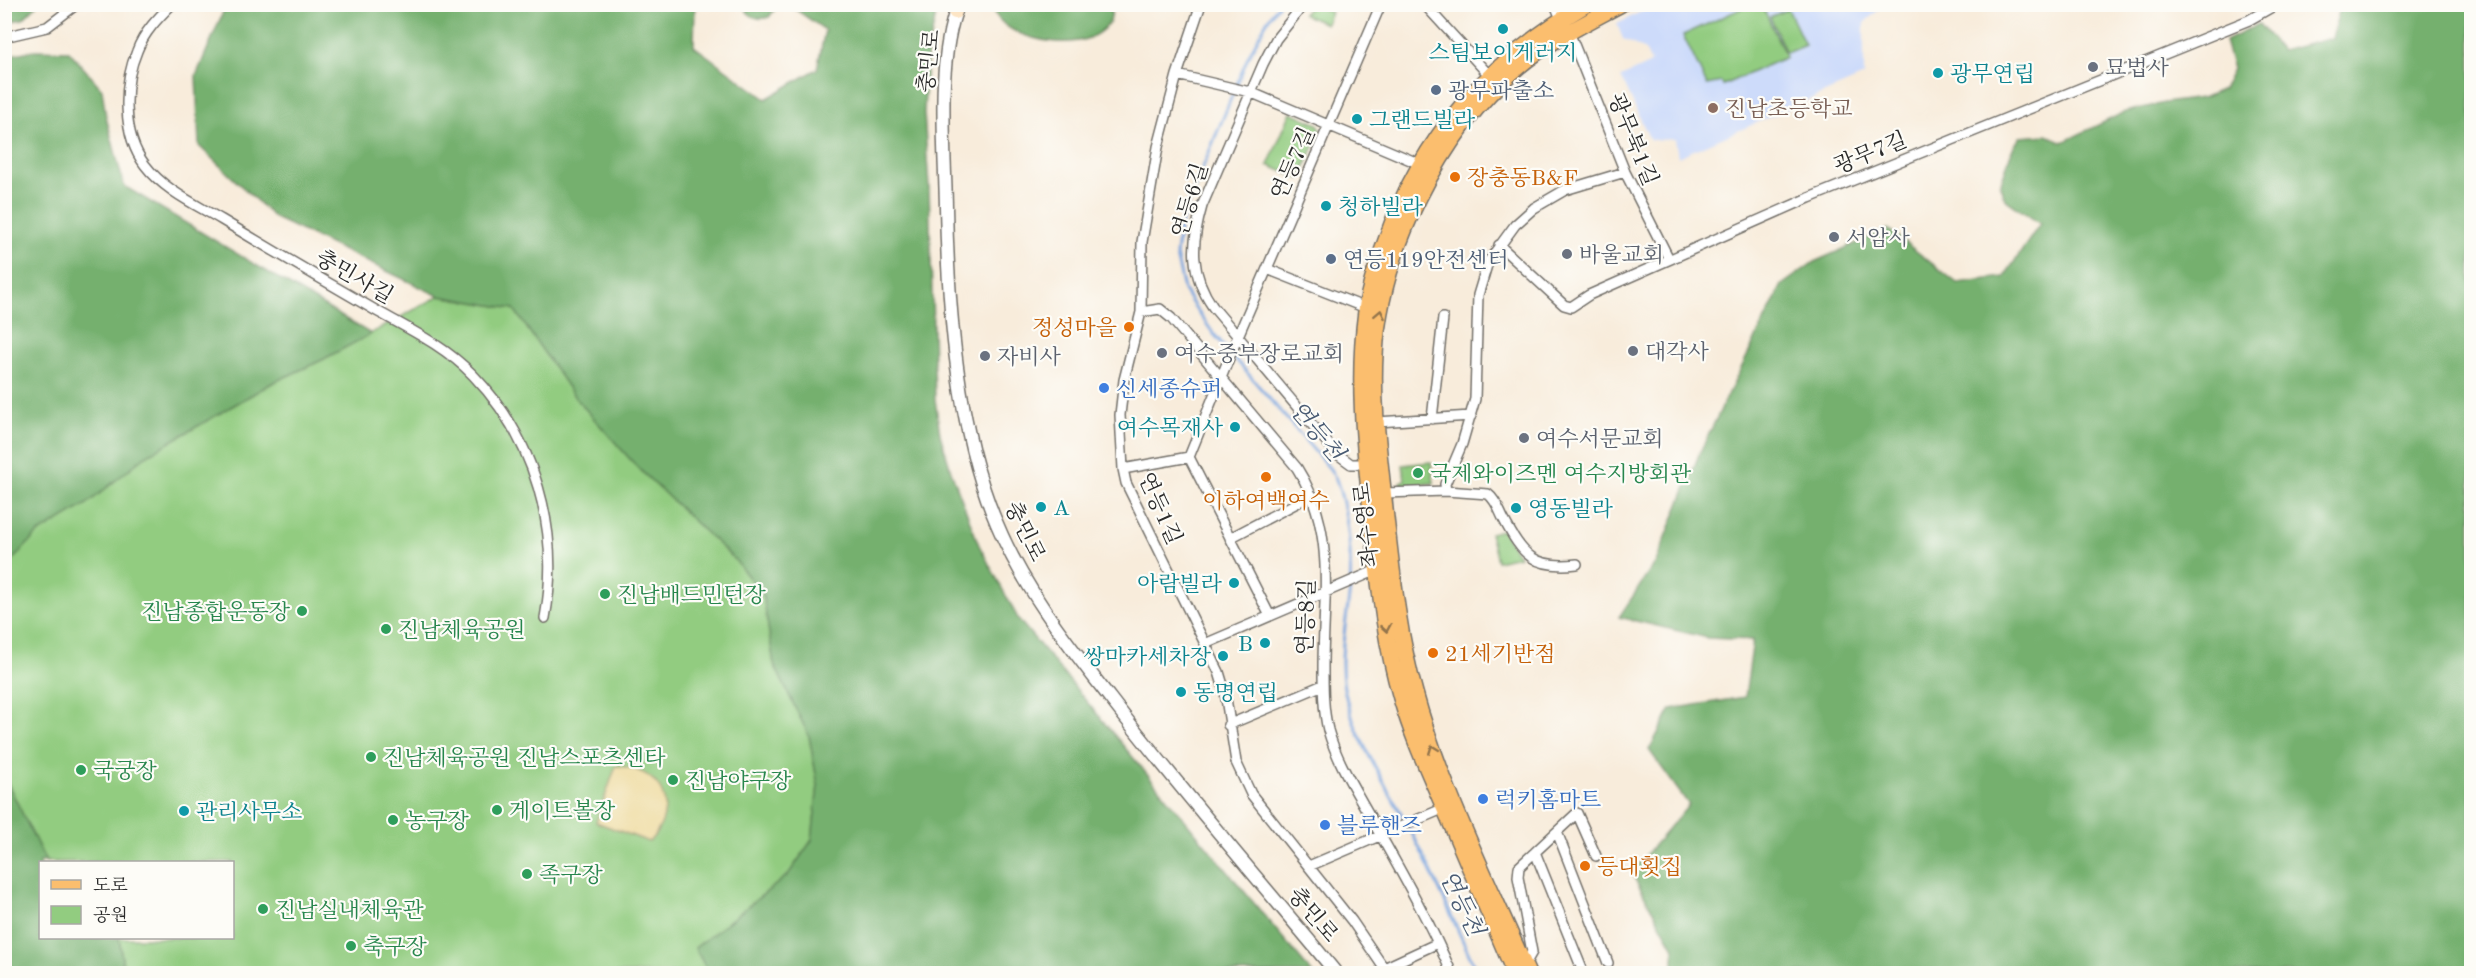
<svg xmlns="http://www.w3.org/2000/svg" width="2476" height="978" font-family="'Old Standard TT','Noto Serif KR',serif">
  <rect width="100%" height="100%" fill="#fdfcf7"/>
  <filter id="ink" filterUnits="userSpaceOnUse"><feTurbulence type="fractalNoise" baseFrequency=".0167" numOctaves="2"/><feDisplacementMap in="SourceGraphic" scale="12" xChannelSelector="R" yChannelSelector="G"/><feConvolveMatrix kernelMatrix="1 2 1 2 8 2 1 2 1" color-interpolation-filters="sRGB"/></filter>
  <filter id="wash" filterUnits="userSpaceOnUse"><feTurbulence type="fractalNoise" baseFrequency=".008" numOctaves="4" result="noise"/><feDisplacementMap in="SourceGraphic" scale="24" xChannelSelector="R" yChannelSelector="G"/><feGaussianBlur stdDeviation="1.35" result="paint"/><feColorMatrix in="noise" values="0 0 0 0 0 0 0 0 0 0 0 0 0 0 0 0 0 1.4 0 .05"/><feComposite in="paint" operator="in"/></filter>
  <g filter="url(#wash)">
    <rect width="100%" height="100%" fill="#f8ecdb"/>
    <!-- built -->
    <path fill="#cddbfa" d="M 1654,5 L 1884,5 L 1864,23 L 1864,76 L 1678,157 L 1675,139 L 1650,140 L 1621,77 L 1651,63 L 1645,50 L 1623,39 L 1617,24 Z"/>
    <!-- green -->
    <path fill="#92cc80" stroke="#5e7c56" stroke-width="1.5" d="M 1312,4 L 1331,12 L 1326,24 L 1303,14 Z
      M 1749,5 L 1762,5 L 1786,57 L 1723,85 L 1721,82 L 1707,85 L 1683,35 Z
      M 1788,9 L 1805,45 L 1786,53 L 1770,17 Z
      M 1291,112 L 1318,124 L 1321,130 L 1300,179 L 1268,165 Z
      M 439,296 L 514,309 L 574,396 L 638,468 L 735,560 L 763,595 L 774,664 L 809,736 L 818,785 L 812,840 L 788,875 L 695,948 L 709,973 L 124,974 L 119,938 L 232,938 L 232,862 L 46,862 L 5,778 L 5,568 L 37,534 L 87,504 L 144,457 L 272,383 L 322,360 Z
      M 1431,462 L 1434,483 L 1401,486 L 1400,482 L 1405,480 L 1403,465 Z
      M 1502,530 L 1519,556 L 1497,561 L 1490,533 Z"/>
    <!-- forest -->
    <path fill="#75b06e" stroke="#506e4c" stroke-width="1.5" d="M 5,4 L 37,4 L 37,5 L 23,19 L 5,22 Z
      M 695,4 L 694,46 L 766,99 L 817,69 L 825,30 L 789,5 L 938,5 L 927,57 L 924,113 L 929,186 L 935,399 L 940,434 L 951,471 L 979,545 L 1019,620 L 1312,973 L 709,973 L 695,948 L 788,875 L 812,840 L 818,785 L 809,736 L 774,664 L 763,595 L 735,560 L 638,468 L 574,396 L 514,309 L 439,296 L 275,218 L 199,146 L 196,76 L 226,5 Z
      M 2341,4 L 2471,5 L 2471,973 L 1674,973 L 1674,948 L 1631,872 L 1689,805 L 1649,750 L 1671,709 L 1745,697 L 1753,640 L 1708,638 L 1619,617 L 1656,562 L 1700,452 L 1782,285 L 1814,262 L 1888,229 L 1957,283 L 2004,277 L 2040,224 L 2005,199 L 2000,186 L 2012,150 L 2020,137 L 2047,135 L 2063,142 L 2125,112 L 2164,103 L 2202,98 L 2223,89 L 2233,69 L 2225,41 L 2259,24 L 2281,51 L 2332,38 Z
      M 743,5 L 778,5 L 769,17 C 757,21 748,16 743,5 Z
      M 993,5 L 1110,5 L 1112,11 L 1110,22 C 1102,32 1091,39 1078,41 C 1054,45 1014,38 998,18 C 995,14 994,9 993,5 Z
      M 35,50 L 69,51 L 102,89 L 106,117 L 124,186 L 371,334 L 322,360 L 272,383 L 144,457 L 87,504 L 37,534 L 5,568 L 5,56 Z
      M 5,778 L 46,862 L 40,862 L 40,938 L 119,938 L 124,973 L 5,973 Z"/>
    <!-- sand -->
    <path fill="#eeda9e" stroke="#8c8264" stroke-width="1.5" d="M 616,766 C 662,768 681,808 649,842 L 596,822 Z"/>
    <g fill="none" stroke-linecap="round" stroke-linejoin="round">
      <!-- stream -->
      <path stroke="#75a3de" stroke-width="3" d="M 1279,4 L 1267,21 L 1248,57 L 1187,206 L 1179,230 L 1176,255 L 1184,290 L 1192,303 L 1213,333 L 1330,469 L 1336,479 C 1348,512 1352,553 1350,588 C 1347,620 1338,655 1344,688 C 1354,741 1392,793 1416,841 C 1438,884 1457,929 1478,974"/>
    </g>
  </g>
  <g filter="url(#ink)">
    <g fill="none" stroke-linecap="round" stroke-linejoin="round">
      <defs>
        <path id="minor" d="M 172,4 C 158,18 144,32 137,51 C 123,84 122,135 145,165 C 164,190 195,204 222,220 C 272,250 323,280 375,310 C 409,329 445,346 473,375 C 535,439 561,530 545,618
          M 1201,4 L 1177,75 L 1158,147 L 1142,242 L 1141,312 L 1124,380 L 1120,415 L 1123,469 L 1126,483 L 1219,672 L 1225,692 L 1236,762 L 1251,794 L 1352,921 L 1388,974
          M 1304,4 L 1276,39 L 1263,64 L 1202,206 C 1191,244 1190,274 1213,307 L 1336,453 L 1351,464 L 1366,464
          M 1424,4 L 1489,75
          M 1555,4 L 1561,19
          M 1569,32 L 1625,172 L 1669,259
          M 4,37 L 47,27 L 77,4
          M 1177,75 L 1250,92 L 1420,164
          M 1499,245 L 1564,305 L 1571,307 L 1589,295 L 1809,198 L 2249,20 L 2277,4
          M 1267,269 L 1366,308
          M 1141,312 L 1160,309 L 1171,318 L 1297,468 C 1337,531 1323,596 1323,667 C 1323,688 1323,709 1328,730 C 1337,762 1356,791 1372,820 C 1400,870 1429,920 1452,974
          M 1432,419 L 1443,318
          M 1377,422 L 1471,416
          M 1123,469 L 1189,457
          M 1446,491 L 1445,484 L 1462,444 L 1475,399 L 1478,295 L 1488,262 L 1515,225 L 1534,208 L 1565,190 L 1625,172
          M 1384,493 L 1446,491 L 1488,494 C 1496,500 1499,510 1503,518 C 1523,556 1534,569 1577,564
          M 1230,538 L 1312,495
          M 1270,616 L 1189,457 L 1238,336 L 1381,4
          M 1205,644 L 1377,570
          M 1228,725 L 1323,685
          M 1557,832 L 1608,963
          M 1535,852 L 1584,974
          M 1309,866 L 1447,807
          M 1524,966 L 1532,952 L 1518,877 L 1519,867 L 1577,813 L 1596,856
          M 1384,968 L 1438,943"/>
        <path id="tertiary" d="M 958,5 C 936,61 945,146 946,207 C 948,307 957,432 997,524 C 1024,589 1068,644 1110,698 C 1183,793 1261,882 1337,974"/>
        <path id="secondary" d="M 954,4 L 955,12"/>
        <path id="primary" d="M 1515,974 C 1493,922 1471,870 1449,819 C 1432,779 1413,740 1401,698 C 1383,637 1378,573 1371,511 C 1364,444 1357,378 1366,311 C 1369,287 1377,265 1385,243 C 1422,135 1489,61 1587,4
          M 1528,974 C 1489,883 1441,788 1415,693 C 1398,633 1392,570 1385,509 C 1380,458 1372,406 1375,355 C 1380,253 1440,132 1518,67 C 1549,41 1586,23 1621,4"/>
      </defs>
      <!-- minor casing -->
      <use href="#minor" stroke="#736f69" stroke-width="12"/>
      <!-- tertiary casing -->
      <use href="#tertiary" stroke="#736f69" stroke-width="15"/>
      <!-- secondary casing -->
      <use href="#secondary" stroke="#736f69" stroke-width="16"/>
      <!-- primary casing -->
      <use href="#primary" stroke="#736f69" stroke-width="18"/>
      <!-- minor -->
      <use href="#minor" stroke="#fff" stroke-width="9"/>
      <!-- tertiary -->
      <use href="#tertiary" stroke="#fff" stroke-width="12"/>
      <!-- secondary -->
      <use href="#secondary" stroke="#fde5c5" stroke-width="14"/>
      <!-- primary -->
      <use href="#primary" stroke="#fbbe6e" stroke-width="15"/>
    </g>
    <!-- one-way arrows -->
    <defs><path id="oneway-chevron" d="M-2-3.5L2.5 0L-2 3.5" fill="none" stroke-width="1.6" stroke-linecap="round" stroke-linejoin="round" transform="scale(1.5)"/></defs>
    <g stroke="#93744c">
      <use href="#oneway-chevron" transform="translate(1380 314) rotate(-79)"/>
      <use href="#oneway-chevron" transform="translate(1386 628) rotate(80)"/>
      <use href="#oneway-chevron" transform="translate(1433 749) rotate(-111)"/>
    </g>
  </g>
  <!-- markers -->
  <g fill="#0f9aa8" stroke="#fdfcf7" stroke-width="2">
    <circle cx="1503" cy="29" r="6"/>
    <circle cx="1938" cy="73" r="6"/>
    <circle cx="1357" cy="119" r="6"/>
    <circle cx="1326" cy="206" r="6"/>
    <circle cx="1235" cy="427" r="6"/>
    <circle cx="1041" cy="507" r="6"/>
    <circle cx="1516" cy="508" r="6"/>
    <circle cx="1234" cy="583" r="6"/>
    <circle cx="1265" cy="643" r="6"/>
    <circle cx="1223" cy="656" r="6"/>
    <circle cx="1181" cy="692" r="6"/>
    <circle cx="184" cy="811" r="6"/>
  </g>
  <g fill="#6b7280" stroke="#fdfcf7" stroke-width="2">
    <circle cx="2093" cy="67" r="6"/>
    <circle cx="1834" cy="237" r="6"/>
    <circle cx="1567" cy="254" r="6"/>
    <circle cx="1633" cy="351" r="6"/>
    <circle cx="1162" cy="353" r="6"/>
    <circle cx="985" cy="356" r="6"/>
    <circle cx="1524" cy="438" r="6"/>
  </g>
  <g fill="#5c6f8a" stroke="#fdfcf7" stroke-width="2">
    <circle cx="1436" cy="90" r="6"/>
    <circle cx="1331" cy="259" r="6"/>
  </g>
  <circle fill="#8d6e63" stroke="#fdfcf7" stroke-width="2" cx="1713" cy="108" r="6"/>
  <g fill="#e8710a" stroke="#fdfcf7" stroke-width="2">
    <circle cx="1455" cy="177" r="6"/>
    <circle cx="1129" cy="327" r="6"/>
    <circle cx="1266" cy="477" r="6"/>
    <circle cx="1433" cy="653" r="6"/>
    <circle cx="1585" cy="866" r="6"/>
  </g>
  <g fill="#3f7fe0" stroke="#fdfcf7" stroke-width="2">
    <circle cx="1104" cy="388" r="6"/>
    <circle cx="1483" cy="799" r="6"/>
    <circle cx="1325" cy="825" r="6"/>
  </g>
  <g fill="#2e9e5b" stroke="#fdfcf7" stroke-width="2">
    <circle cx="1418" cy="473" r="6"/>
    <circle cx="605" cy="594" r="6"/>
    <circle cx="302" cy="611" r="6"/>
    <circle cx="386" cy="629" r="6"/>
    <circle cx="371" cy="757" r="6"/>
    <circle cx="81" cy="770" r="6"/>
    <circle cx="673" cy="780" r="6"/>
    <circle cx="497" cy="810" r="6"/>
    <circle cx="393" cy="820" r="6"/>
    <circle cx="527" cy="874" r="6"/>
    <circle cx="263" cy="909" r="6"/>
    <circle cx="351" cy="946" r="6"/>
  </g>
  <g text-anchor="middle" stroke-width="4.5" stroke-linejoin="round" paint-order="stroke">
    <!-- culture labels -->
    <g font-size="22" fill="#0d838f" stroke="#fdfcf7" text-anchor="start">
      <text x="1503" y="60" text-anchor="middle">스팀보이게러지</text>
      <text x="1950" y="81">광무연립</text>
      <text x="1369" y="127">그랜드빌라</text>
      <text x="1338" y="214">청하빌라</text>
      <text x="1223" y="435" text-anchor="end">여수목재사</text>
      <text x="1053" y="515">A</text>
      <text x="1528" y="516">영동빌라</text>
      <text x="1222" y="591" text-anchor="end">아람빌라</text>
      <text x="1253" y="651" text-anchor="end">B</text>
      <text x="1211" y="664" text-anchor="end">쌍마카세차장</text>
      <text x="1193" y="700">동명연립</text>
      <text x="196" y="819">관리사무소</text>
    </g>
    <!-- street labels -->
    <g font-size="22" fill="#2b2b2b" stroke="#fdfcf7">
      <text transform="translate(928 61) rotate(-84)" y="8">충민로</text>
      <text transform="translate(1634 139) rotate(68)" y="8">광무북1길</text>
      <text transform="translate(1870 152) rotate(-22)" y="8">광무7길</text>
      <text transform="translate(1292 163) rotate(-66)" y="8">연등7길</text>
      <text transform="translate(1189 200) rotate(-73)" y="8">연등6길</text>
      <text transform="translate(355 276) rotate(30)" y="8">충민사길</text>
      <text transform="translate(1161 508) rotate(66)" y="8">연등1길</text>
      <text transform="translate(1365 525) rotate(-96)" y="8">좌수영로</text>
      <text transform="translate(1026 531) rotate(64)" y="8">충민로</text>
      <text transform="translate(1305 617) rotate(-88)" y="8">연등8길</text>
      <text transform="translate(1314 914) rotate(50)" y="8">충민로</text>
    </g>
    <!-- worship labels -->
    <g font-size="22" fill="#5b616d" stroke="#fdfcf7" text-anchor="start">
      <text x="2105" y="75">묘법사</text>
      <text x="1846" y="245">서암사</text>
      <text x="1579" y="262">바울교회</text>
      <text x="1645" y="359">대각사</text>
      <text x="1174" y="361">여수중부장로교회</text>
      <text x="997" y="364">자비사</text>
      <text x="1536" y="446">여수서문교회</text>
    </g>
    <!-- service labels -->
    <g font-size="22" fill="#4e5e75" stroke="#fdfcf7" text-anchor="start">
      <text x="1448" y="98">광무파출소</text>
      <text x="1343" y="267">연등119안전센터</text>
    </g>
    <!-- education labels -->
    <g font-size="22" fill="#785e54" stroke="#fdfcf7" text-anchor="start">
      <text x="1725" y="116">진남초등학교</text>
    </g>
    <!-- food labels -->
    <g font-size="22" fill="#c56008" stroke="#fdfcf7" text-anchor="start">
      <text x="1467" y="185">장충동B&amp;F</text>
      <text x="1117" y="335" text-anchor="end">정성마을</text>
      <text x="1266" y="508" text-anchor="middle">이하여백여수</text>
      <text x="1445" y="661">21세기반점</text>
      <text x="1597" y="874">등대횟집</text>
    </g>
    <!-- shop labels -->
    <g font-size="22" fill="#366cbe" stroke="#fdfcf7" text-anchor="start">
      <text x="1116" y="396">신세종슈퍼</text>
      <text x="1495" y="807">럭키홈마트</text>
      <text x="1337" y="833">블루핸즈</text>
    </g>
    <!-- leisure labels -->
    <g font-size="22" fill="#27864d" stroke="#fdfcf7" text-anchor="start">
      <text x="1430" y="481">국제와이즈멘 여수지방회관</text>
      <text x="617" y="602">진남배드민턴장</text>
      <text x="290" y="619" text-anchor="end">진남종합운동장</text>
      <text x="398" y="637">진남체육공원</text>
      <text x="383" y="765">진남체육공원 진남스포츠센타</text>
      <text x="93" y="778">국궁장</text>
      <text x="685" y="788">진남야구장</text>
      <text x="509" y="818">게이트볼장</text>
      <text x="405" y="828">농구장</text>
      <text x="539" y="882">족구장</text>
      <text x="275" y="917">진남실내체육관</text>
      <text x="363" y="954">축구장</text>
    </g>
    <!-- water labels -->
    <g font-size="24" font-style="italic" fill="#495b73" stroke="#fdfcf7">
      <text transform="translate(1317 431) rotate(50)" y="8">연등천</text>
      <text transform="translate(1462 903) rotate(64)" y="8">연등천</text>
    </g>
  </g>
  <!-- margin -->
  <rect width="2476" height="978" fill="none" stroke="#fdfcf7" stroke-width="24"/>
  <!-- legend -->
  <rect x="39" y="861" width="195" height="78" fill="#fdfcf7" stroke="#a9a8a5" stroke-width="1.5"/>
  <rect x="51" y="880" width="30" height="9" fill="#fbbe6e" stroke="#a9a8a5" stroke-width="1.5"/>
  <text x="93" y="891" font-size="18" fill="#2b2b2b">도로</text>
  <rect x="51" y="906" width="30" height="18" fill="#92cc80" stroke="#a9a8a5" stroke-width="1.5"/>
  <text x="93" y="921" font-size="18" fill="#2b2b2b">공원</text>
</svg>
